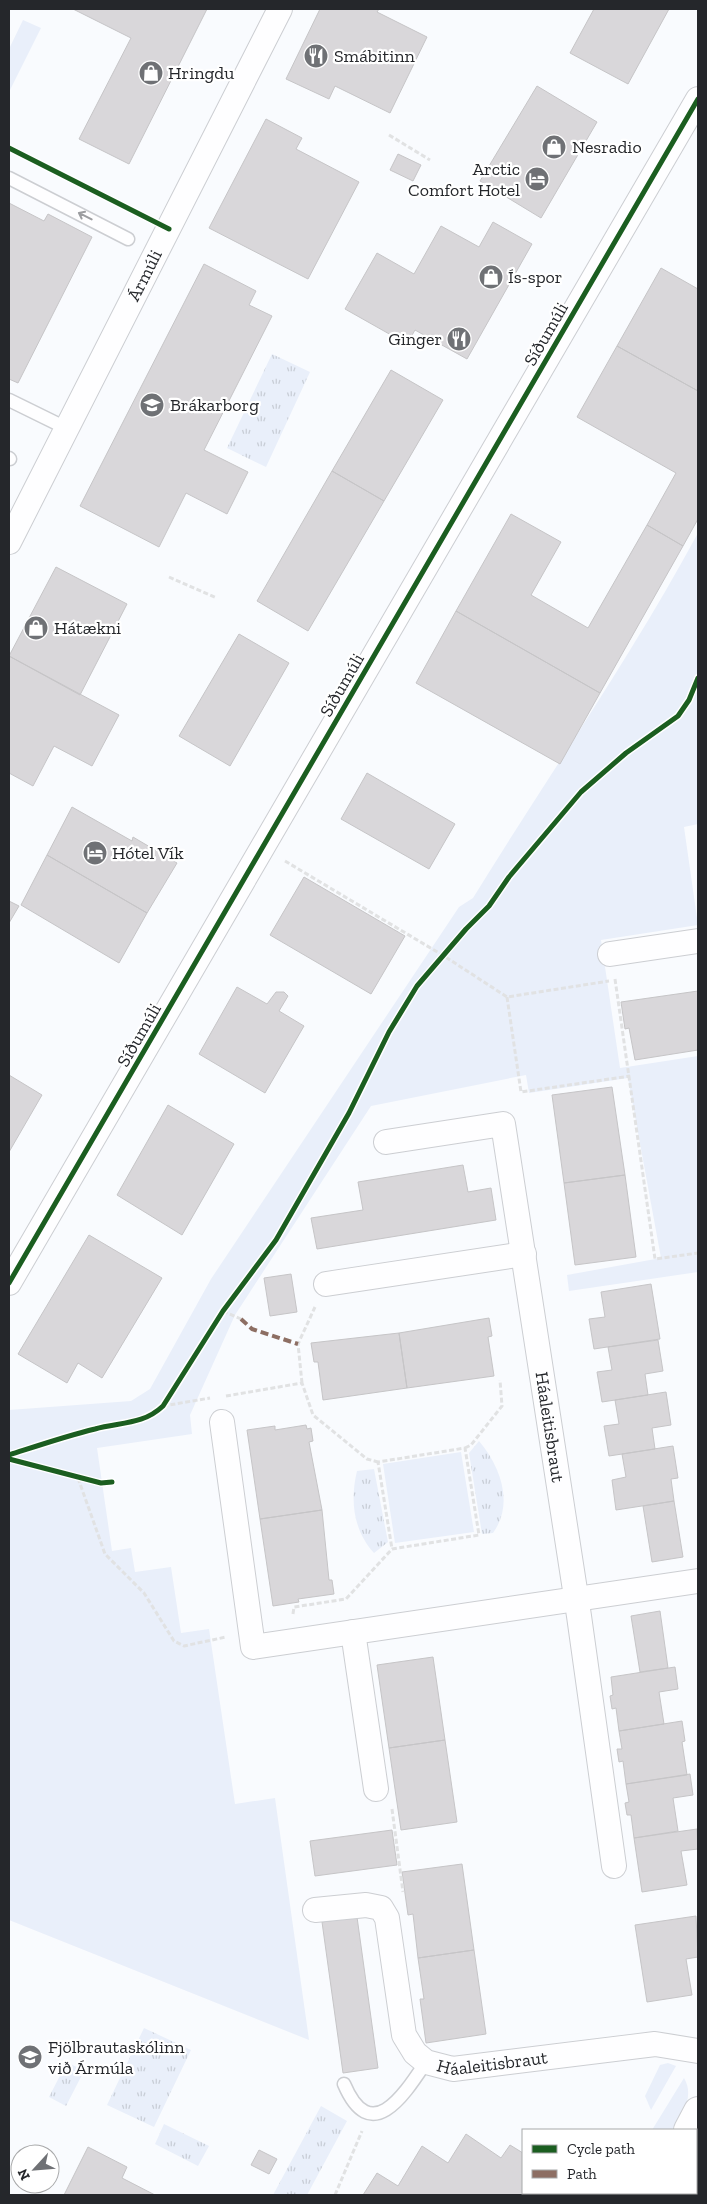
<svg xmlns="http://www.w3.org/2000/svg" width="707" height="2204" font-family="'Zilla Slab',serif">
  <defs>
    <pattern id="park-tufts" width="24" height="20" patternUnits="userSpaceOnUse" patternTransform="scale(1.25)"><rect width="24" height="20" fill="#e9effa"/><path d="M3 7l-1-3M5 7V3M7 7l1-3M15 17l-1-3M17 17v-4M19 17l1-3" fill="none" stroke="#c8cdd6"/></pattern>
  </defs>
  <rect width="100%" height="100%" fill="#f9fbfe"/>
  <!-- grass -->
  <path fill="#e9effa" d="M 23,20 L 41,28 L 9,92 L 9,49 Z
    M 698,533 L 698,824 L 684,827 L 698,925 L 601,940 L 620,1068 L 698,1056 L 698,1272 L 569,1291 L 567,1275 L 661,1258 L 628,1078 L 529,1093 L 526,1075 L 371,1106 L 235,1315 L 190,1415 L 192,1434 L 97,1448 L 112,1551 L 131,1548 L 135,1572 L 171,1567 L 181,1633 L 209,1629 L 235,1804 L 275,1798 L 309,2040 L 9,1920 L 9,1410 L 131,1401 L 150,1389 L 211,1279 L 459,907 L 473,898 C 548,776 630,659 698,533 Z
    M 461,1452 L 474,1532 L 395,1543 L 383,1464 Z
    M 668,2063 L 676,2066 L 651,2110 L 645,2096 L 660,2065 Z
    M 684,2078 C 695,2097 682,2114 672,2130 L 652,2130 Z
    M 698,2144 L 697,2195 L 669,2195 L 671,2193 L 696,2193 L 696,2149 Z"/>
  <!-- park -->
  <path fill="url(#park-tufts)" d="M 272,354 L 310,372 L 266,467 L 227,448 Z
    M 479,1441 C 501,1467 514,1504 493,1533 L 482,1534 L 469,1453 Z
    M 374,1469 L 388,1542 L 374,1553 C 353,1530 350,1500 357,1471 Z
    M 144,2028 L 191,2050 L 154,2127 L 107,2105 Z
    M 67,2062 L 84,2071 L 66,2106 L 49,2097 Z
    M 321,2106 L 347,2121 L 307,2195 L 273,2195 Z
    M 164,2124 L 209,2146 L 198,2166 L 155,2144 Z"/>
  <!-- building -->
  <path fill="#d9d7da" stroke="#c6c5c7" d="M 73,9 L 207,9 L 129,164 L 79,139 L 131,38 Z
    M 320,9 L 379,9 L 377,12 L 427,37 L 390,113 L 335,86 L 329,99 L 286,79 Z
    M 594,9 L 669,9 L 628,84 L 570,53 Z
    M 537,86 L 597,122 L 541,218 L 480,181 Z
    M 266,119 L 302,138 L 296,149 L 359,182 L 308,279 L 209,228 Z
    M 398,154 L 421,165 L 413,181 L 390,170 Z
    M 9,203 L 44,221 L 48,214 L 92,237 L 18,383 L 9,379 Z
    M 493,222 L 532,244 L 467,359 L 415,330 L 407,344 L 345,309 L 377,253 L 414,274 L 441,226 L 479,247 Z
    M 204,264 L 256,291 L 249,305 L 272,316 L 204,450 L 248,472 L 227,514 L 186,493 L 159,547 L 80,506 Z
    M 661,268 L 698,289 L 698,391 L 617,346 Z
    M 617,346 L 698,391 L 698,519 L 683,546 L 647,525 L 676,473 L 577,417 Z
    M 391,370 L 443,400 L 384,501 L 332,471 Z
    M 332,471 L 384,501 L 308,631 L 257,601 Z
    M 511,514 L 561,542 L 531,595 L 588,628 L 647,525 L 683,546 L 600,693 L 456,611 Z
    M 56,567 L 127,604 L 80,695 L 9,656 Z
    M 456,611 L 600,693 L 560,764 L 416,683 Z
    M 239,634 L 289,663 L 230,766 L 179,736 Z
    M 9,656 L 119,715 L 92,766 L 54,746 L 33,786 L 9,773 Z
    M 367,773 L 455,824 L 429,869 L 341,819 Z
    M 72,807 L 132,841 L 133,837 L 177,863 L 147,913 L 47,855 Z
    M 47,855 L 147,913 L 119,963 L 21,905 Z
    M 304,877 L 405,936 L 371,994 L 270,935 Z
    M 9,901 L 19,906 L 9,923 Z
    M 237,987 L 267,1004 L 276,992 L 284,992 L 288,996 L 279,1011 L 304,1026 L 265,1093 L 199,1054 Z
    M 698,991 L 698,1050 L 635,1060 L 629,1028 L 625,1029 L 621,1002 Z
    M 9,1075 L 42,1095 L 9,1152 Z
    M 612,1087 L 625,1175 L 564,1183 L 552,1095 Z
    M 168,1105 L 234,1144 L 182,1235 L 117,1195 Z
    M 463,1165 L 468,1192 L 491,1188 L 496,1220 L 317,1249 L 311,1218 L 363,1210 L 358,1182 Z
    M 625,1175 L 636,1257 L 575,1265 L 564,1183 Z
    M 89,1235 L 162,1278 L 102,1378 L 78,1363 L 67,1383 L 18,1354 Z
    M 291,1274 L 297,1312 L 270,1316 L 264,1278 Z
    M 651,1284 L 660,1339 L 594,1349 L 589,1319 L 605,1317 L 601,1292 Z
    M 489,1318 L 492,1336 L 488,1337 L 494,1376 L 407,1388 L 399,1333 Z
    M 399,1333 L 407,1388 L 323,1400 L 318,1362 L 314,1362 L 311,1343 Z
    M 658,1340 L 663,1371 L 645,1374 L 648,1395 L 602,1402 L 597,1372 L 612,1370 L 608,1347 Z
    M 666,1392 L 671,1425 L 652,1428 L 655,1449 L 609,1456 L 604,1426 L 619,1424 L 615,1400 Z
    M 306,1425 L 307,1429 L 311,1428 L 313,1441 L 309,1442 L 322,1510 L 260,1519 L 247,1430 L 275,1426 L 275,1430 Z
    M 673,1446 L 678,1478 L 671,1479 L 674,1501 L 616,1510 L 612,1480 L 626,1477 L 622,1454 Z
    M 674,1501 L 683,1557 L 652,1562 L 643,1506 Z
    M 322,1510 L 329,1580 L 332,1580 L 334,1594 L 298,1599 L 299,1602 L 273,1606 L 260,1519 Z
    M 660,1611 L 668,1668 L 640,1672 L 631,1616 Z
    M 433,1657 L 445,1740 L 389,1748 L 377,1665 Z
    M 675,1667 L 678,1689 L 659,1692 L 664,1724 L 619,1731 L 616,1708 L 612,1709 L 610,1696 L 613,1695 L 611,1677 Z
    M 682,1721 L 685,1741 L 682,1742 L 687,1775 L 626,1784 L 623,1761 L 619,1762 L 617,1749 L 622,1749 L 619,1731 Z
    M 445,1740 L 457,1822 L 401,1830 L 389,1748 Z
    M 690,1774 L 693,1795 L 673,1798 L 678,1831 L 634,1838 L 631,1815 L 627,1815 L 625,1803 L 629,1802 L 626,1784 Z
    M 697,1829 L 698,1849 L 681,1851 L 687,1885 L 642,1892 L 634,1838 Z
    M 392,1830 L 397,1865 L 315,1876 L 310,1841 Z
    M 462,1864 L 474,1950 L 418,1958 L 413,1914 L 408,1915 L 402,1872 Z
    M 696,1916 L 698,1957 L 686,1959 L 692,1995 L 647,2002 L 635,1925 Z
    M 357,1917 L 378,2068 L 343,2073 L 322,1922 Z
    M 474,1950 L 486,2034 L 426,2043 L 420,1999 L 424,1999 L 418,1958 Z
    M 466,2134 L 501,2158 L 510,2145 L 523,2153 L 523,2193 L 539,2193 L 537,2195 L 363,2195 L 377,2173 L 398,2186 L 422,2146 L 448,2163 Z
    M 88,2147 L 127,2167 L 122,2178 L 155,2195 L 64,2195 Z
    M 259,2150 L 277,2159 L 269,2174 L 251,2165 Z"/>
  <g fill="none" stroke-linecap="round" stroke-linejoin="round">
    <defs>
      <path id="service" d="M 9,178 L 128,239
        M 9,400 L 66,428
        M 9,458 L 10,459
        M 344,2084 C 371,2147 404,2095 426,2062"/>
      <g id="minor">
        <path id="s1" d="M 9,542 L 280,9"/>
        <path d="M 610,954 L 698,941"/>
        <path id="s2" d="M 386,1142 L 503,1124 L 579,1616 L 614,1866"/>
        <path d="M 9,1283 L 698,99"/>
        <path d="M 326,1284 L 524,1254"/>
        <path d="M 222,1422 L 253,1647 L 698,1581"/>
        <path d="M 353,1632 L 376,1789"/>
        <path id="s3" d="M 315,1910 L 366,1905 L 381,1908 L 387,1918 L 404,2035 L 415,2053 L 426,2062 L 453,2069 L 655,2044 L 698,2051"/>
      </g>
      <path id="tertiary" d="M 688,2130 L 698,2111
        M 627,2195 L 629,2193
        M 656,2195 L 658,2193"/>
    </defs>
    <!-- service casing -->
    <use href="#service" stroke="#ccced2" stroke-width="15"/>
    <!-- minor casing -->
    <use href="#minor" stroke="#ccced2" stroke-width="26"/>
    <!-- tertiary casing -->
    <use href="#tertiary" stroke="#ccced2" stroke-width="30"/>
    <!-- path -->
    <path stroke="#e1e2e3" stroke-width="3" stroke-dasharray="5 2.5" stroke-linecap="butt" d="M 389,135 L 430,160
      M 169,577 L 217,598
      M 285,861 L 444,956 L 507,997 L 609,981
      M 615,979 L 655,1259 L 698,1253
      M 507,997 L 521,1092 L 630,1076
      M 223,1311 L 241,1319
      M 302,1383 L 298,1344 L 315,1307
      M 226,1396 L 302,1383 L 313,1415 L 367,1459 L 378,1462
      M 163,1406 L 210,1398
      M 465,1448 L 471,1445 L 502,1406 L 500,1380
      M 78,1478 L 105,1554 L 144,1593 L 174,1641 L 184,1646 L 226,1637
      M 293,1614 L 294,1607 L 346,1599 L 392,1549 L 479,1535 L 465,1448 L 378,1462 L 392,1549
      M 392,1809 L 403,1892
      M 335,2195 L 362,2131"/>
    <!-- service -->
    <use href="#service" stroke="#fefeff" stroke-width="12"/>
    <!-- minor -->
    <use href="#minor" stroke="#fefeff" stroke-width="24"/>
    <!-- tertiary -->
    <use href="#tertiary" stroke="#fefeff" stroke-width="28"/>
    <!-- quiet -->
    <path stroke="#8d6e63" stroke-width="4" stroke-dasharray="8 4" stroke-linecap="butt" d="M 241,1319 L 252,1329 L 298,1344"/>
    <defs>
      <path id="cycleway" d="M 9,148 L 169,229
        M 9,1283 L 698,99
        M 9,1455 C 37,1446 66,1436 95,1429 C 120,1422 143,1425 163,1406 L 223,1311 L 276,1240 L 349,1113 L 389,1032 L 417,986 L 466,929 L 489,906 L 509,877 L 581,792 L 626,753 L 678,716 L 689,700 L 698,678
        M 9,1459 L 101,1483 L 112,1482"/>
    </defs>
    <!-- cycleway casing -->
    <use href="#cycleway" stroke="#fff" stroke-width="8"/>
    <!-- cycleway -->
    <use href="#cycleway" stroke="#1b5e20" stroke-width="5"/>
  </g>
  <!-- one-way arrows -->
  <defs><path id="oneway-shaft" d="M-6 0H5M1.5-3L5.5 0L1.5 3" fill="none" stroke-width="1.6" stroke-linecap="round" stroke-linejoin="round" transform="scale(1.25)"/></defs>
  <use stroke="#9c9da0" href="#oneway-shaft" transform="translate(85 216) rotate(-153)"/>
  <!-- icons -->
  <defs>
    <symbol id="restaurant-disc" viewBox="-11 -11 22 22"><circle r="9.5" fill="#6f7175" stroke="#fff"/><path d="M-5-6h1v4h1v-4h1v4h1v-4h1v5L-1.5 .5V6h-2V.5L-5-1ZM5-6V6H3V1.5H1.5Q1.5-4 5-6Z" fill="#fff"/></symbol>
    <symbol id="shop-disc" viewBox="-11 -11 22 22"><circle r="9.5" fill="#6f7175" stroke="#fff"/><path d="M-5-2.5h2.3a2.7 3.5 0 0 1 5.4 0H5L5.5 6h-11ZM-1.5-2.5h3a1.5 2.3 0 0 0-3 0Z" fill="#fff"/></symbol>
    <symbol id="hotel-disc" viewBox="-11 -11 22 22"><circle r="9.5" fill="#6f7175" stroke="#fff"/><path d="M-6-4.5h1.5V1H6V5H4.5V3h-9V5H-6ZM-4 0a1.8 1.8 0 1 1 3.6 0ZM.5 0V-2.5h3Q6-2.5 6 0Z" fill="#fff"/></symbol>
    <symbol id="school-disc" viewBox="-11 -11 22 22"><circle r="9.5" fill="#6f7175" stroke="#fff"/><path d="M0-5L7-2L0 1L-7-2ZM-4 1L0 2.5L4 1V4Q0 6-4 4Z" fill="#fff"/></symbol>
    <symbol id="university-disc" viewBox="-11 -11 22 22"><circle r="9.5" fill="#6f7175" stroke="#fff"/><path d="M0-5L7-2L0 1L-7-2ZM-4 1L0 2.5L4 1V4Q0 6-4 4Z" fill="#fff"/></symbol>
  </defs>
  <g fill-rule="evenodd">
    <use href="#restaurant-disc" x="302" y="42" width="28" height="28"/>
    <use href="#shop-disc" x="137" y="59" width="28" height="28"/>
    <use href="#shop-disc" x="540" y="133" width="28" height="28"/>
    <use href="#hotel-disc" x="523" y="165" width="28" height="28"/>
    <use href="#shop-disc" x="477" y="263" width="28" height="28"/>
    <use href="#restaurant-disc" x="445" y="325" width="28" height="28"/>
    <use href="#school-disc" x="138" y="391" width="28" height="28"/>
    <use href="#shop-disc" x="22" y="614" width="28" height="28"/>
    <use href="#hotel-disc" x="81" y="839" width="28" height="28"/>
    <use href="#university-disc" x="16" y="2043" width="28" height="28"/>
  </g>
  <g text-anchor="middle" stroke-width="4.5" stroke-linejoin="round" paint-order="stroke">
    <!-- poi labels -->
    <g font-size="18" fill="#25272b" stroke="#fff" text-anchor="start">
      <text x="334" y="62">Smábitinn</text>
      <text x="168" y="79">Hringdu</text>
      <text x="572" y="153">Nesradio</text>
      <text x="520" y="175" text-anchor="end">Arctic<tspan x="520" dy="21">Comfort Hotel</tspan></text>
      <text x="508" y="283">Ís-spor</text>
      <text x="442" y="345" text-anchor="end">Ginger</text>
      <text x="170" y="411">Brákarborg</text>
      <text x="54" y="634">Hátækni</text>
      <text x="112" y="859">Hótel Vík</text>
      <text x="48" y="2053">Fjölbrautaskólinn<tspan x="48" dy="21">við Ármúla</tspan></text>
    </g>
    <!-- street labels -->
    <g font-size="18" fill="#25272b" stroke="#fff">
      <text dy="6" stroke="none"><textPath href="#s1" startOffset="299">Ármúli</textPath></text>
      <text transform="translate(546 334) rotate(-60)" y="6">Síðumúli</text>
      <text transform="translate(342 685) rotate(-60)" y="6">Síðumúli</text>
      <text transform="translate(139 1035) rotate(-60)" y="6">Síðumúli</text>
      <text dy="6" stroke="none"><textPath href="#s2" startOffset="425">Háaleitisbraut</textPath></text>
      <text dy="6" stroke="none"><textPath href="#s3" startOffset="299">Háaleitisbraut</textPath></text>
    </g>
  </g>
  <!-- border -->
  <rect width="707" height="2204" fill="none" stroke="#25272b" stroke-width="20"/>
  <!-- legend -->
  <rect x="522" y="2129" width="175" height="65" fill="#ffffff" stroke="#a8a9aa"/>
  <rect x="532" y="2145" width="25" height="8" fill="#1b5e20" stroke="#a8a9aa"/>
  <text x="567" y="2154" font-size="15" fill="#25272b">Cycle path</text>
  <rect x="532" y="2170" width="25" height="8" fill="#8d6e63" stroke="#a8a9aa"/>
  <text x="567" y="2179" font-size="15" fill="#25272b">Path</text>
  <!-- north arrow -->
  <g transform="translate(35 2169) rotate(244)"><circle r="24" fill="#ffffff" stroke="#a8a9aa"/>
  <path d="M0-4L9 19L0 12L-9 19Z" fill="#6f7175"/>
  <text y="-8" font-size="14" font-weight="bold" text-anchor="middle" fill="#25272b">N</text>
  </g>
</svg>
